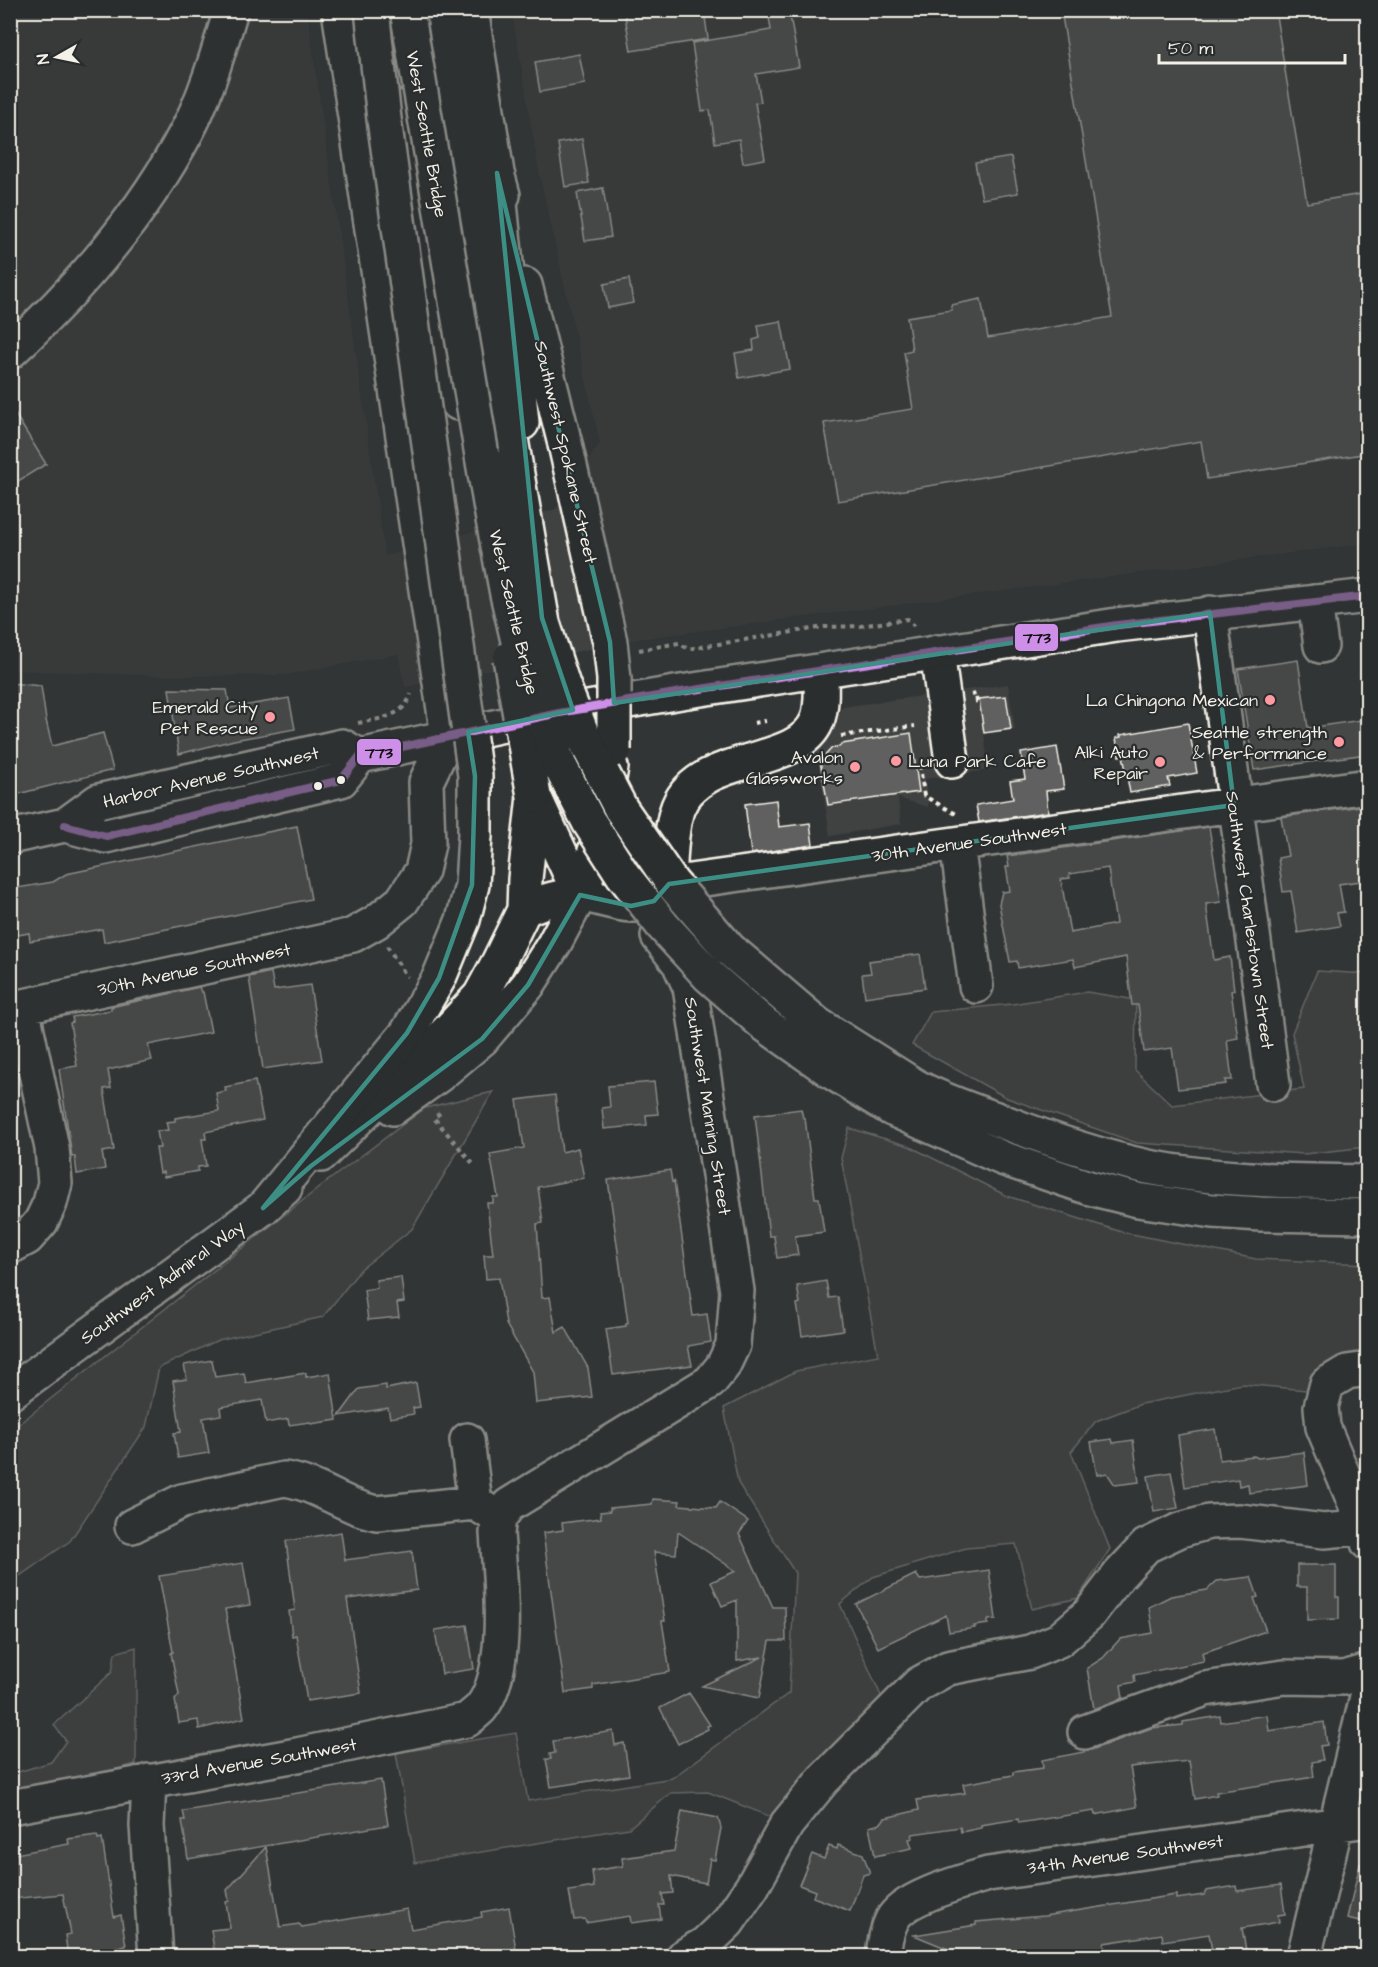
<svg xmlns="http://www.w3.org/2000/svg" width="1378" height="1967" font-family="'Architects Daughter',sans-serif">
  <rect width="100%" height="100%" fill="#323535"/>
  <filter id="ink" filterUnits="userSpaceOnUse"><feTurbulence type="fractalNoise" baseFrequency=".0167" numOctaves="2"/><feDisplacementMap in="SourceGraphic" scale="12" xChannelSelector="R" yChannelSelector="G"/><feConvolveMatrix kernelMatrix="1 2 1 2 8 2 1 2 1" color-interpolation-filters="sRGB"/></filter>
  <g filter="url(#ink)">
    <!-- built -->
    <path fill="#404242" d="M 11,11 L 307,11 L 385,556 L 556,509 L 600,443 L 539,172 L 512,11 L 1367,11 L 1367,543 L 638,639 L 405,687 L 398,654 L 284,675 L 168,676 L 11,670 Z
      M 1008,684 L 1015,730 L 984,734 L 989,770 L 925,779 L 928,807 L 898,798 L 901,824 L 830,836 L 817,751 L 842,707 Z"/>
    <!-- green -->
    <path fill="#4b4d4c" stroke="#a09f9a" stroke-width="1.5" d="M 1317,971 L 1367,974 L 1367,1147 L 1304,1154 L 1137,1143 L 1007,1098 L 912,1045 L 931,1012 L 1012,1004 L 1087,992 L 1136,1000 L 1135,1070 L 1172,1105 L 1304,1089 L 1292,1033 Z
      M 493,1092 L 412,1229 L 361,1269 L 323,1317 L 218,1340 L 159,1368 L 146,1427 L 70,1541 L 11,1582 L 11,1430 L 325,1183 L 425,1108 Z
      M 849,1128 L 909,1146 L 1007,1196 L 1122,1232 L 1256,1259 L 1367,1264 L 1367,1357 L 1347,1359 L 1318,1368 L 1306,1390 L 1242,1384 L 1141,1404 L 1096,1421 L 1071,1452 L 1110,1549 L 1078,1598 L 1032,1609 L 1016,1544 L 966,1548 L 873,1577 L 840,1604 L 882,1698 L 771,1817 L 708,1792 L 671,1793 L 629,1828 L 415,1863 L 396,1753 L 516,1733 L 528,1801 L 672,1778 L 789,1693 L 795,1573 L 738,1483 L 724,1408 L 796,1371 L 878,1355 L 841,1158 Z
      M 136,1647 L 136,1764 L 11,1796 L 10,1770 L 18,1772 L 51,1762 L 66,1741 L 54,1725 L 112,1672 L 115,1653 Z"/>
    <!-- building -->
    <path fill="#5f605f" stroke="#f4f1e8" stroke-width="1.5" fill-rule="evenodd" d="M 624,10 L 704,10 L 708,39 L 631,51 Z
      M 768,10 L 789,10 L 799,67 L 756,74 L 761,102 L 755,103 L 765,159 L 743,163 L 739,139 L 715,143 L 710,110 L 702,111 L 692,43 L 771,30 Z
      M 1061,10 L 1275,10 L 1307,203 L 1368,193 L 1368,453 L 1207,479 L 1201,441 L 838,501 L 824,423 L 913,409 L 904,352 L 912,350 L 907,317 L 952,310 L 951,305 L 981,299 L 988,338 L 1112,317 Z
      M 579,54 L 585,84 L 540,92 L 535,62 Z
      M 582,139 L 589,183 L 565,187 L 558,143 Z
      M 1011,157 L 1018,193 L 982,199 L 975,163 Z
      M 603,188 L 611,237 L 585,241 L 577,193 Z
      M 629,279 L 633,303 L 608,308 L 604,284 Z
      M 781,321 L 790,369 L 739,378 L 735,353 L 754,350 L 753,340 L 760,338 L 758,325 Z
      M 10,406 L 46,464 L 10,486 Z
      M 1298,660 L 1308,728 L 1361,720 L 1366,754 L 1254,770 L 1238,669 Z
      M 10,683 L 41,686 L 46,720 L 52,746 L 103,733 L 113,770 L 10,796 Z
      M 169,689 L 227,690 L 230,708 L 289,698 L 295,729 L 234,740 L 179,754 Z
      M 1006,696 L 1011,729 L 984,733 L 979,699 Z
      M 1188,723 L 1197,773 L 1168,778 L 1170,786 L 1130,793 L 1123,755 L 1119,756 L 1116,738 L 1121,737 L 1120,735 Z
      M 911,733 L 919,792 L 828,805 L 820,761 L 832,748 L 839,747 L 842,744 Z
      M 1057,747 L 1064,789 L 1046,791 L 1048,812 L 979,822 L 976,805 L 1013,799 L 1010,781 L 1025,779 L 1021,753 Z
      M 776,800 L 779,827 L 810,823 L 813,845 L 751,854 L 745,804 Z
      M 1368,805 L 1368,880 L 1339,884 L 1344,912 L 1337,913 L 1340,926 L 1298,933 L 1291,891 L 1283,892 L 1278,858 L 1288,856 L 1281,817 Z
      M 297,826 L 311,899 L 104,942 L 102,929 L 30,941 L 29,933 L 18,935 L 11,889 L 53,882 L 66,874 Z
      M 1209,827 L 1221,902 L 1206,904 L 1214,960 L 1230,957 L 1234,990 L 1231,991 L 1238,1038 L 1227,1040 L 1232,1080 L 1225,1080 L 1226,1084 L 1178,1089 L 1172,1048 L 1144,1052 L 1138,1005 L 1132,1005 L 1126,957 L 1075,967 L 1073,959 L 1018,968 L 1017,961 L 1010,962 L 999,904 L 1002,892 L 1010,891 L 1006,867 L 1009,867 L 1007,856 ZM 1108,868 L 1116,924 L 1070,933 L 1061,879 L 1070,878 L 1069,874 Z
      M 920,954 L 925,988 L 865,997 L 862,974 L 871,973 L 869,961 Z
      M 271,972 L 274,990 L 310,985 L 322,1060 L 263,1069 L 249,977 Z
      M 199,987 L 201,992 L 203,992 L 211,1032 L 148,1045 L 152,1060 L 108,1070 L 111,1088 L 104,1089 L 114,1150 L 102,1152 L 105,1169 L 77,1174 L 75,1157 L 72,1157 L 59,1069 L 77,1066 L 70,1023 L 73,1022 L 72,1017 L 111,1010 L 111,1007 Z
      M 255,1081 L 263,1120 L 205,1132 L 206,1139 L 202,1139 L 206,1166 L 198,1167 L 198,1171 L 164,1177 L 163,1172 L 160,1173 L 156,1148 L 160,1148 L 157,1131 L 168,1130 L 166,1122 L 175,1121 L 175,1118 L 219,1111 L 216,1093 L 226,1091 L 225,1087 Z
      M 654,1082 L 658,1114 L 646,1115 L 647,1125 L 604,1129 L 602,1108 L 610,1107 L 608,1086 Z
      M 555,1095 L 562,1152 L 578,1148 L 584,1178 L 538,1187 L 543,1223 L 537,1224 L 542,1298 L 550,1297 L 556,1332 L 565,1327 L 588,1368 L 592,1397 L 536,1403 L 533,1372 L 506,1324 L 499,1278 L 486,1279 L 484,1255 L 493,1255 L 487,1203 L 493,1203 L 493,1197 L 498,1197 L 490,1154 L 524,1148 L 517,1100 Z
      M 801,1109 L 803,1118 L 805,1118 L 815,1198 L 819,1198 L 824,1232 L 795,1236 L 798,1255 L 777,1258 L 774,1236 L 769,1236 L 755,1115 Z
      M 670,1170 L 672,1182 L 674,1181 L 693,1316 L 707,1314 L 711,1342 L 688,1346 L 692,1365 L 613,1375 L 606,1329 L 626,1326 L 626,1324 L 628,1323 L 608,1180 Z
      M 401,1277 L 404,1302 L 397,1303 L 399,1317 L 368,1320 L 364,1290 L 377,1288 L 376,1280 Z
      M 826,1281 L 829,1298 L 838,1297 L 843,1330 L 802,1336 L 797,1304 L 800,1303 L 797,1286 Z
      M 212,1360 L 215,1377 L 244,1373 L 246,1383 L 306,1373 L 306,1377 L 330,1373 L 337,1420 L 311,1424 L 310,1422 L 289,1425 L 288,1419 L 266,1423 L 262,1400 L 220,1407 L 221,1415 L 203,1418 L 209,1453 L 178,1458 L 174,1433 L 181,1432 L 173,1381 L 187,1379 L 184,1365 Z
      M 416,1383 L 420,1407 L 413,1408 L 414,1414 L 390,1418 L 388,1408 L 339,1416 L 359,1389 L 386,1385 L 386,1389 Z
      M 1215,1429 L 1220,1460 L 1254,1456 L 1258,1458 L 1304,1452 L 1308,1485 L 1249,1493 L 1248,1484 L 1239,1486 L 1238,1479 L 1185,1487 L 1178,1435 Z
      M 1112,1439 L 1113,1443 L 1133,1440 L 1139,1482 L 1115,1485 L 1107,1473 L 1097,1475 L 1091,1442 Z
      M 1171,1472 L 1178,1508 L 1154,1512 L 1148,1476 Z
      M 653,1499 L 680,1501 L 679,1505 L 716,1508 L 720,1502 L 748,1521 L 739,1534 L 773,1607 L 785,1607 L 786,1641 L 770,1641 L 759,1698 L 702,1686 L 762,1657 L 737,1661 L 737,1600 L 722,1606 L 711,1582 L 736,1571 L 678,1532 L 676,1554 L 654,1552 L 665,1621 L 662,1621 L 670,1672 L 593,1685 L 593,1689 L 565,1693 L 543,1533 L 563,1530 L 562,1523 L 601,1518 L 600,1512 L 610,1511 L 610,1508 L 652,1504 Z
      M 341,1532 L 345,1560 L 412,1551 L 417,1590 L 347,1599 L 361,1693 L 307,1701 L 296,1635 L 292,1636 L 289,1611 L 295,1610 L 286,1541 Z
      M 243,1563 L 250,1605 L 225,1609 L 244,1718 L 199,1729 L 198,1720 L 179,1723 L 175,1700 L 179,1695 L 171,1653 L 173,1652 L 159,1576 Z
      M 1297,1565 L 1336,1565 L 1336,1597 L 1339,1597 L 1339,1619 L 1307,1620 L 1307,1587 L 1297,1587 Z
      M 989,1570 L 996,1619 L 988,1620 L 988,1624 L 974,1626 L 975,1628 L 949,1632 L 946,1615 L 878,1648 L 856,1604 L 916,1574 L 920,1580 Z
      M 1251,1577 L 1258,1597 L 1254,1598 L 1266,1631 L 1202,1653 L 1204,1661 L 1134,1675 L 1135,1682 L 1121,1685 L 1123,1698 L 1094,1709 L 1087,1668 L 1103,1658 L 1120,1639 L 1153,1633 L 1149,1607 L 1171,1596 L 1207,1590 L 1217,1581 Z
      M 467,1625 L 474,1669 L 442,1674 L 435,1630 Z
      M 689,1693 L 710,1725 L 707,1726 L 708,1729 L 678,1744 L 660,1708 Z
      M 1267,1715 L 1269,1731 L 1324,1722 L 1327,1745 L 1320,1746 L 1323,1760 L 1312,1762 L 1314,1777 L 1216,1792 L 1217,1795 L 1195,1799 L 1189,1761 L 1130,1767 L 1137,1807 L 1095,1815 L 1094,1811 L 1019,1823 L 1018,1819 L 981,1825 L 981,1828 L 961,1832 L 960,1827 L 912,1834 L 913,1838 L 909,1839 L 912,1848 L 875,1856 L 869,1827 L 880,1824 L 885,1818 L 919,1810 L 917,1800 L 965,1793 L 963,1784 L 1013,1775 L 1013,1772 L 1043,1768 L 1042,1760 L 1084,1752 L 1084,1750 L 1091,1750 L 1151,1728 L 1183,1725 L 1183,1722 L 1220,1716 L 1221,1722 Z
      M 613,1731 L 615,1745 L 624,1743 L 629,1775 L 551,1787 L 546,1759 L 551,1759 L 550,1754 L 555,1753 L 553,1741 Z
      M 381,1780 L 388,1825 L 188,1859 L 182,1820 L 185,1820 L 183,1811 Z
      M 682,1811 L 718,1818 L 721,1828 L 715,1860 L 710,1859 L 706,1883 L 671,1876 L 673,1893 L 662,1894 L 664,1905 L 659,1905 L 661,1919 L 631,1923 L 630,1916 L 586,1923 L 585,1919 L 574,1920 L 569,1891 L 594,1887 L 592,1871 L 623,1866 L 622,1858 L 674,1851 Z
      M 97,1835 L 98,1839 L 102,1838 L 114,1917 L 121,1915 L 126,1946 L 116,1948 L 118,1956 L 68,1956 L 65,1935 L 71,1934 L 63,1894 L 10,1899 L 10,1855 L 69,1844 L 68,1839 Z
      M 838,1845 L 863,1854 L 870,1873 L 863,1875 L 850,1911 L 813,1897 L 815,1891 L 799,1885 L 812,1854 L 824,1859 L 829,1846 L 837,1849 Z
      M 266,1847 L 280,1927 L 299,1924 L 302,1927 L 407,1909 L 411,1929 L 482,1917 L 481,1912 L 509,1907 L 517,1956 L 287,1956 L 286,1952 L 253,1956 L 215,1956 L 211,1930 L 230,1928 L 226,1902 L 229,1901 L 227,1890 Z
      M 1360,1864 L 1368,1865 L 1368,1923 L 1347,1918 Z
      M 1281,1885 L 1285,1914 L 1278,1915 L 1279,1922 L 1242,1928 L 1247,1956 L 1213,1956 L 1209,1934 L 1163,1941 L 1162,1934 L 1104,1943 L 1105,1951 L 1072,1956 L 1071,1953 L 1051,1956 L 946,1956 L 948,1949 L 914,1935 L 976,1925 L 976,1922 L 1044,1916 L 1176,1895 L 1176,1899 L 1204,1895 L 1206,1891 L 1236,1886 L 1237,1891 Z"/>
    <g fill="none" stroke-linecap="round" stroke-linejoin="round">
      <defs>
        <path id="minor" d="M 10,352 C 80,287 142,216 187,131 C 206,96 219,49 231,10
          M 1315,602 L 1321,646
          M 1210,613 L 1273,1084
          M 937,652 L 952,761
          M 957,844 L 976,986
          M 669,884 L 1368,786
          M 10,1009 L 353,935 L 376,922 L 402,901 L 422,871 L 428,844 L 426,782 L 448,736
          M 10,1247 L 27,1238 L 41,1222 L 50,1203 L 55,1183 L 52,1148 L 22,1007
          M 1368,1369 L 1347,1372 L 1327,1384 L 1321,1407 L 1323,1427 L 1365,1527 L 1368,1543
          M 467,1440 L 475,1503
          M 132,1526 L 182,1501 L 284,1479 C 317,1483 344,1507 377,1513 L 475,1503 L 499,1518
          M 1085,1732 L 1205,1689 L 1284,1677 L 1344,1678 L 1368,1671
          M 149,1781 L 147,1826 L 156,1956
          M 10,1807 L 297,1755 L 467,1720 C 472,1716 477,1712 481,1708 C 511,1670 500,1579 497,1533 L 499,1518 L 509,1505 L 710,1382 L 723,1366 L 733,1345 L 737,1291 L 690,987 L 679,963 L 658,936
          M 684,1956 L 705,1944 L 728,1922 L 752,1887 L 787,1824 L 823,1780 L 919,1684 L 948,1668 L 1030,1652 L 1059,1640 L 1089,1614 L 1119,1575 L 1146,1546 L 1180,1530 L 1209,1522 L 1240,1521 L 1324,1531 L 1368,1527
          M 883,1956 C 884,1945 887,1930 892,1920 C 903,1897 965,1881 988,1874 L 1368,1820
          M 1304,1956 L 1368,1693"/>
        <path id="major" d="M 471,10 L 497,173 L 503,195
          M 349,62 L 351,90 L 448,736
          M 396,107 L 458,403
          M 497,173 L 522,423
          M 525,285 L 565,444
          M 534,796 L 580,895
          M 65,825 L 106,836 L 341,780 L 360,756 L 559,713 L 681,692 L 1117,625 L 1368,596
          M 10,837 L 65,825 L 98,801 L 342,746 L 360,756
          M 524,910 C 539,902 565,894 581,895 C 604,897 630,912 653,901 C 657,899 666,889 668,884 C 671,879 670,868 670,862 C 671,844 672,823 678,807 C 701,751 797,769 817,721 C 823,706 821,686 821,671
          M 393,1108 L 439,1075 L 482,1039 L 528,985 L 554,944 L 580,895 L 599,840 L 611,767
          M 321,1155 L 442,1037 L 480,996 L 498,963 L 524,910 L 525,879 L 534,796
          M 10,1393 L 263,1208 L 285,1188"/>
        <path id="highway" d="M 339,10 L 351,90
          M 441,10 L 514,457
          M 915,1086 C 941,1100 968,1109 996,1119 C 1045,1138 1096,1156 1148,1167 C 1220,1181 1295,1181 1368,1182
          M 892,1109 L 1002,1158 L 1090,1188 L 1138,1200 L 1213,1211 L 1261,1214 L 1368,1216
          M 263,1208 L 407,1033 L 439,978 L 463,920 L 472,885 L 475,835"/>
      </defs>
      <!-- minor casing -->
      <use href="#minor" stroke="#f4f1e8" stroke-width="38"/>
      <!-- major casing -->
      <use href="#major" stroke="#f4f1e8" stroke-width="38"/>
      <!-- highway casing -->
      <use href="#highway" stroke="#f4f1e8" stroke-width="38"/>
      <!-- path -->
      <path stroke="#f4f1e8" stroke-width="4" stroke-dasharray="4.5 4.5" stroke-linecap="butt" d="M 639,650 L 679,643 L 688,649 L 824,627 L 860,626 L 908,619 L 914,626
        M 971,695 L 976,694 L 977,702 L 980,705
        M 358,723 C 379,719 404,717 411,694
        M 754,723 L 766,721
        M 841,736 L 915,726
        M 920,765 L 924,796 L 956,814
        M 387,946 L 407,977
        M 440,1113 L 434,1118 L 475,1166"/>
      <!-- minor -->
      <use href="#minor" stroke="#2a2d2e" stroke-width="33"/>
      <!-- major -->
      <use href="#major" stroke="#2a2d2e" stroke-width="33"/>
      <!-- highway -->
      <use href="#highway" stroke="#2a2d2e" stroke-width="33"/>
      <defs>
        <path id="major-bridge" d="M 565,444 L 610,642 L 614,679 L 614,750
          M 510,658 L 534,796"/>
        <path id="highway-bridge" d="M 372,10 L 384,119 L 475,776 L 475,835
          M 407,10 L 491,509 L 507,594 L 527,679 L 559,764 L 589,822 L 623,875 L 663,926 L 709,976 L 764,1024 L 835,1074 L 892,1109
          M 514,457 L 543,623 L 563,685 L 584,738 L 621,809 L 672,883 L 729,949 L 817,1024 L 915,1086"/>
      </defs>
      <!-- major-bridge casing -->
      <use href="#major-bridge" stroke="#f4f1e8" stroke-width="38" stroke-linecap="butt"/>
      <!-- highway-bridge casing -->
      <use href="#highway-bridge" stroke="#f4f1e8" stroke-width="38" stroke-linecap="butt"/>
      <!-- major-bridge -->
      <use href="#major-bridge" stroke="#2a2d2e" stroke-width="33"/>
      <!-- highway-bridge -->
      <use href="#highway-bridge" stroke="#2a2d2e" stroke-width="33"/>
      <defs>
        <path id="bus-1" d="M 65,825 L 106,836 L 341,780 L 360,756 L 559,713 L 681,692 L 1117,625 L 1368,596"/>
      </defs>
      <!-- bus-1 casing -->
      <use href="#bus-1" stroke="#2a2d2e" stroke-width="12"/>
      <!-- bus-1 -->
      <use href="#bus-1" stroke="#ce8fe9" stroke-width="8"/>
    </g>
  </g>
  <!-- marked area -->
  <path d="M0 0H1378V1967H0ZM 497,173 L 610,642 L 614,703 L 1210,613 L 1234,805 L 669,884 L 654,901 L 631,906 L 580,895 L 528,985 L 482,1039 L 311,1166 L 263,1208 L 407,1033 L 439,978 L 472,885 L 475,776 L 468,732 L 573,710 L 542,618 Z" fill="#323535" fill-opacity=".55" fill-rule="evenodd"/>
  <path fill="none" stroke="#3d8f86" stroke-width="4.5" stroke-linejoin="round" d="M 497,173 L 610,642 L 614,703 L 1210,613 L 1234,805 L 669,884 L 654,901 L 631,906 L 580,895 L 528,985 L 482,1039 L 311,1166 L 263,1208 L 407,1033 L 439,978 L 472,885 L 475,776 L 468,732 L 573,710 L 542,618 Z"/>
  <!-- markers -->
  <g fill="#ff9aa2" stroke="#2a2d2e" stroke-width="2">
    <circle cx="1270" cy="700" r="6"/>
    <circle cx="270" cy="717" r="6"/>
    <circle cx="1339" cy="742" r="6"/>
    <circle cx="896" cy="761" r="6"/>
    <circle cx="1160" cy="762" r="6"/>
    <circle cx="855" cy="767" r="6"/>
  </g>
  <g fill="#f4f1e8" stroke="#2a2d2e" stroke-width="2">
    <circle cx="341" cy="780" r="5"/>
    <circle cx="318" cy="786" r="5"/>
  </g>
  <g text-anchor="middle" stroke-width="4.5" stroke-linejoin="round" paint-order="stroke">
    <!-- street labels -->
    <g font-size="18" fill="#f4f1e8" stroke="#2a2d2e">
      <text transform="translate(427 134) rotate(80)" y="6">West Seattle Bridge</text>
      <text transform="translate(566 452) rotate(77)" y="6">Southwest Spokane Street</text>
      <text transform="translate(514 612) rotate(77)" y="6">West Seattle Bridge</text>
      <text transform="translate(211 777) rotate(-13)" y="6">Harbor Avenue Southwest</text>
      <text transform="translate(969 842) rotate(-8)" y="6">30th Avenue Southwest</text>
      <text transform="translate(1250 920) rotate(82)" y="6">Southwest Charlestown Street</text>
      <text transform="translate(194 969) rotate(-12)" y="6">30th Avenue Southwest</text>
      <text transform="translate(708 1106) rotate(81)" y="6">Southwest Manning Street</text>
      <text transform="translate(162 1282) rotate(-36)" y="6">Southwest Admiral Way</text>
      <text transform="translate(259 1761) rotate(-10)" y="6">33rd Avenue Southwest</text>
      <text transform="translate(1125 1854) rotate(-8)" y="6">34th Avenue Southwest</text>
    </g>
    <!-- poi labels -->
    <g font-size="18" fill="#f4f1e8" stroke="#2a2d2e" text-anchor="end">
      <text x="1258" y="706">La Chingona Mexican</text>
      <text x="258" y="713">Emerald City<tspan x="258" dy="21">Pet Rescue</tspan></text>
      <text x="1327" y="738">Seattle strength<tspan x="1327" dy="21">&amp; Performance</tspan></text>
      <text x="1148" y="758">Alki Auto<tspan x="1148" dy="21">Repair</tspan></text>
      <text x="843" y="763">Avalon<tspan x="843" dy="21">Glassworks</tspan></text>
      <text x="908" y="767" text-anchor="start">Luna Park Cafe</text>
    </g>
  </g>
  <g stroke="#2a2d2e" stroke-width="2">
    <rect x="1014" y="623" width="45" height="29" rx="6" fill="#ce8fe9"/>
    <rect x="356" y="738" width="46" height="28" rx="6" fill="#ce8fe9"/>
  </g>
  <g font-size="16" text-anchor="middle" font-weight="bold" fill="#111">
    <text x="1037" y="643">773</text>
    <text x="379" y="758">773</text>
  </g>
  <!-- margin -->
  <rect width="1378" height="1967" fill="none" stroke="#2a2d2e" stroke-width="36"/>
  <rect x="18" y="18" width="1342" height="1931" fill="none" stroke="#f4f1e8" stroke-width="2" filter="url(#ink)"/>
  <!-- north arrow -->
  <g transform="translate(57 57) rotate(261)" stroke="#2a2d2e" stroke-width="4.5" paint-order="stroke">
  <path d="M0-4.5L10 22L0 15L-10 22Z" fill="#f4f1e8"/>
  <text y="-9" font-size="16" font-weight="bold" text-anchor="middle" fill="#f4f1e8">N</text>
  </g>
  <!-- scale -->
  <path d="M1159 54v9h186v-9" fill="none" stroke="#f4f1e8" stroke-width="3"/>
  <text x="1168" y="54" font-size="18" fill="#f4f1e8" stroke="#2a2d2e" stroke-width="4.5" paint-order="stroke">50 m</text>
</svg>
